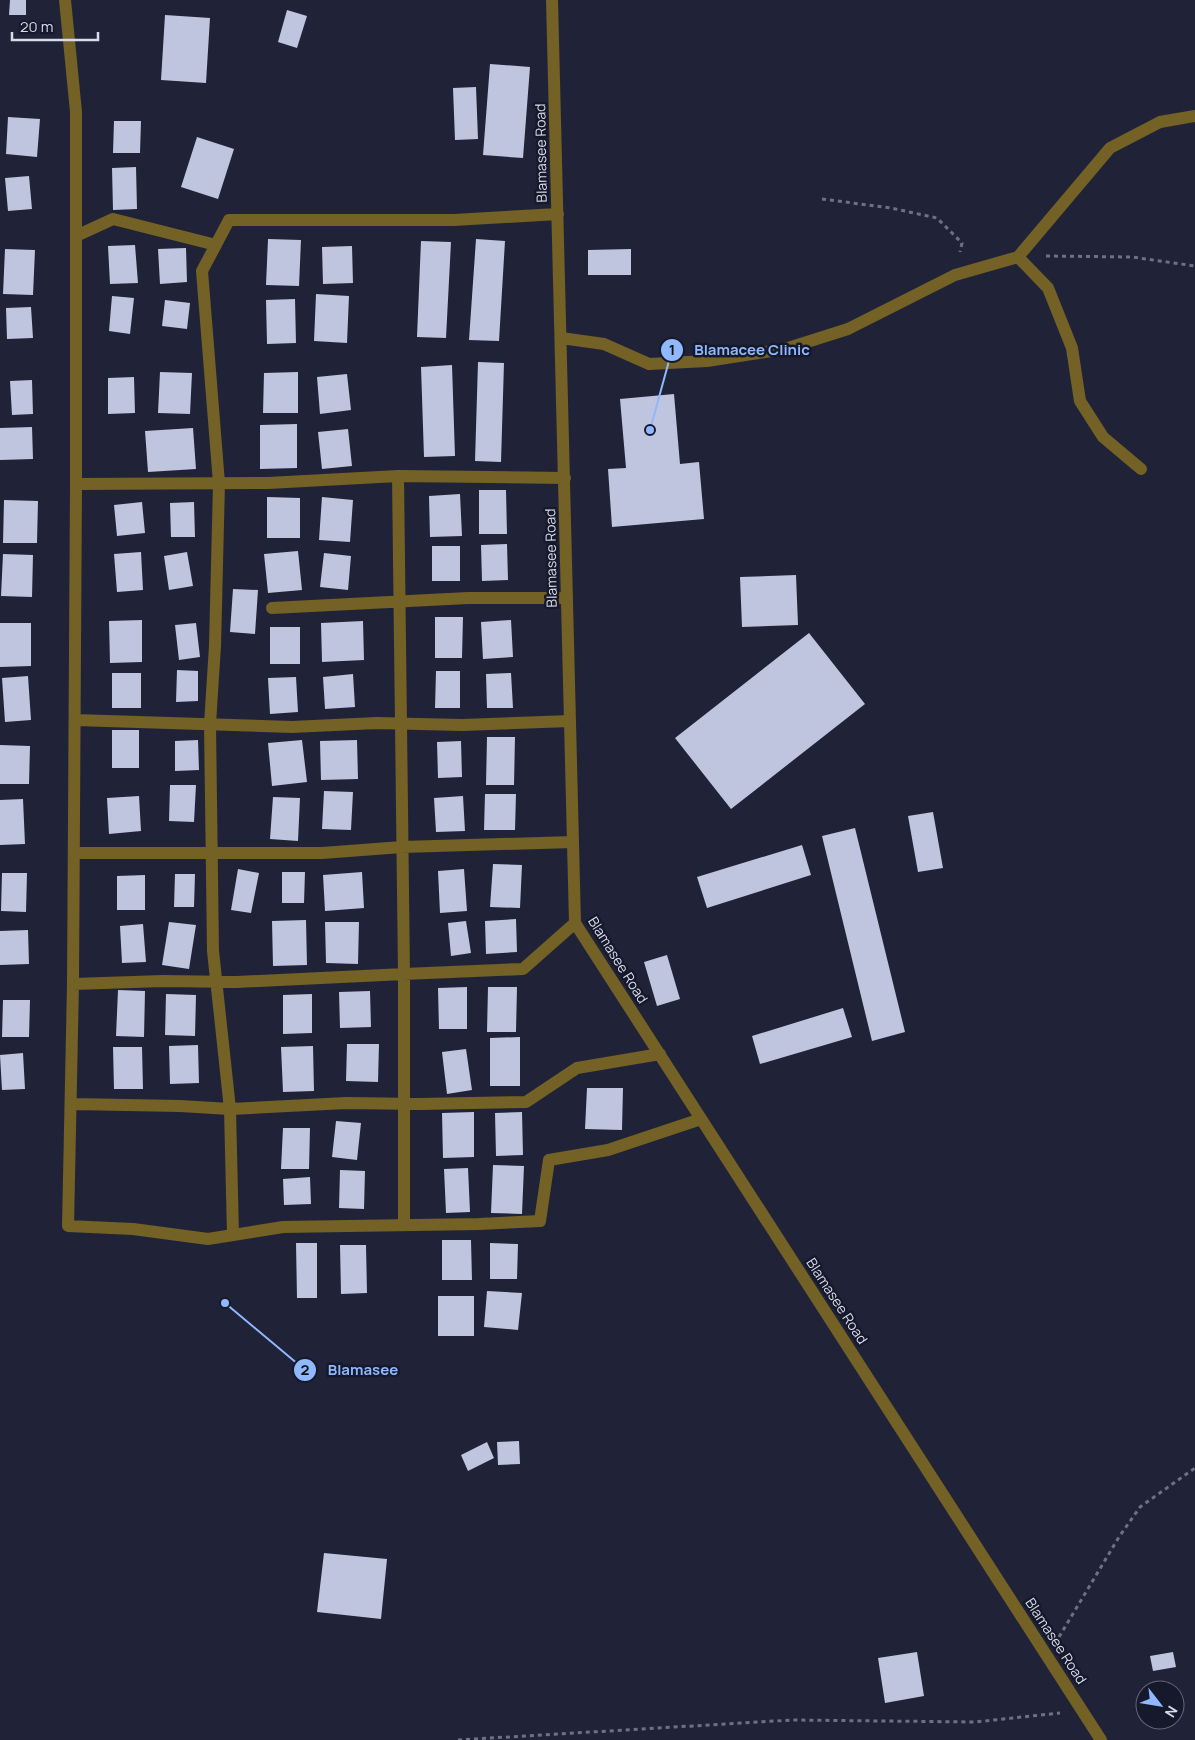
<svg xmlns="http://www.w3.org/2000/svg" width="1195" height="1740" font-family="Manrope,sans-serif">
  <rect width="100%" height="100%" fill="#202337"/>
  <!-- building -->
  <path fill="#bfc4df" d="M 10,0 L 26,0 L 26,15 L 9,15 Z
    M 287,10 L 307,16 L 297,48 L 278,42 Z
    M 165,15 L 210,18 L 206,83 L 161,80 Z
    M 490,64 L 530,67 L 523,158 L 483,155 Z
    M 476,87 L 478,139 L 455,140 L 453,88 Z
    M 8,117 L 40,119 L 37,157 L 6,154 Z
    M 114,121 L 141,121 L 140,153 L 113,153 Z
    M 197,137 L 234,149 L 218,199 L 181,187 Z
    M 136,167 L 137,209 L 113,210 L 112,168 Z
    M 29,176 L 32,209 L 8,211 L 5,178 Z
    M 268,239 L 301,240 L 299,286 L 266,285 Z
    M 476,239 L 505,241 L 499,341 L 469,340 Z
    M 421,241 L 451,242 L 446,338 L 417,337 Z
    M 135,245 L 138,283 L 110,284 L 108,246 Z
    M 352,246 L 353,283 L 323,284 L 322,247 Z
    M 186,248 L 187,282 L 160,284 L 158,249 Z
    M 5,249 L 35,250 L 33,295 L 3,294 Z
    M 631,249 L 631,275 L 588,275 L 588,250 Z
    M 316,294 L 349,296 L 347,343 L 314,341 Z
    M 112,296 L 134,298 L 130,334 L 109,331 Z
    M 295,299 L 296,343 L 267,344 L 266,300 Z
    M 165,300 L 190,303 L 187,329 L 162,326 Z
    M 31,307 L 33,338 L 7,339 L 6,308 Z
    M 478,362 L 504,363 L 501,462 L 475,461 Z
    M 452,365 L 455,456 L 424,457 L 421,367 Z
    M 160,372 L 192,373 L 190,414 L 158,413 Z
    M 298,372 L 298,413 L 263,413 L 264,373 Z
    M 347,374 L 351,410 L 320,414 L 317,377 Z
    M 134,377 L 135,413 L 108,414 L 108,378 Z
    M 32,380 L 33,414 L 12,415 L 10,381 Z
    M 674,394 L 680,464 L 699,462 L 704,519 L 612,527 L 608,469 L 626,468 L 620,399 Z
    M 297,424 L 297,468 L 260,469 L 260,425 Z
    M 32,427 L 33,459 L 0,460 L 0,428 Z
    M 193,428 L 196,469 L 148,472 L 145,431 Z
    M 348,429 L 352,466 L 322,469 L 318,432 Z
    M 479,490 L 506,490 L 507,534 L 479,534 Z
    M 460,494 L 462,536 L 430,537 L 429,496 Z
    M 267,497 L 300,498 L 300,538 L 267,538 Z
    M 322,497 L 353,500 L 350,542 L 319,540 Z
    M 4,500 L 38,501 L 37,543 L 3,543 Z
    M 142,502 L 145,533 L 117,536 L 114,505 Z
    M 194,502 L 195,537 L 171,537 L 170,503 Z
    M 507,544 L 508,580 L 482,581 L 481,545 Z
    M 432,546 L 460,546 L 460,581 L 432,581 Z
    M 298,551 L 302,590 L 268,593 L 264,554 Z
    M 141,552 L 143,590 L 117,592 L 114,554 Z
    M 187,552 L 193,586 L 169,590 L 164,556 Z
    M 324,553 L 351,556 L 348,590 L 320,587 Z
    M 3,554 L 33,555 L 32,597 L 1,596 Z
    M 796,575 L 798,625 L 742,627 L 740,577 Z
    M 233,589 L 258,590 L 255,634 L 230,632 Z
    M 435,617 L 463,617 L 462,658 L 435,658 Z
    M 142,620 L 142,662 L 110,663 L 109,621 Z
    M 511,620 L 513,657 L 483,659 L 481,622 Z
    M 363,621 L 364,660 L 322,662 L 321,623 Z
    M 0,623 L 31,623 L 31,666 L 0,667 Z
    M 196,623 L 200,657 L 179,660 L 175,625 Z
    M 270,627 L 300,627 L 300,664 L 270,664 Z
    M 809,633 L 865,704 L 731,809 L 675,738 Z
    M 177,670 L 198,671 L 198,701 L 176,702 Z
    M 436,671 L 460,671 L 460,708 L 435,708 Z
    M 112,673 L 141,673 L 141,708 L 112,708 Z
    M 511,673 L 513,708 L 487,708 L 486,674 Z
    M 353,674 L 355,707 L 325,709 L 323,677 Z
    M 28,676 L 31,720 L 5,722 L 2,678 Z
    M 296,677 L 298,712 L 270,714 L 268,678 Z
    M 112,730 L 139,730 L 139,768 L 112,768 Z
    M 487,737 L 515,737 L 514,785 L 486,785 Z
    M 198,740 L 199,770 L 175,771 L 175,741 Z
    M 302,740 L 307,782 L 272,786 L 268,743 Z
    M 357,740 L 358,779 L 321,780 L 320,741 Z
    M 461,741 L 462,777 L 438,778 L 437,742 Z
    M 0,745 L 30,746 L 29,784 L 0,784 Z
    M 170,785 L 196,785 L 194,822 L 169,821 Z
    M 324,791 L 353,792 L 351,830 L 322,829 Z
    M 485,794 L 516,794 L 515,830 L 484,830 Z
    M 139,796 L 141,831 L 109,834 L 107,798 Z
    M 463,796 L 465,831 L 436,832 L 434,798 Z
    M 273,797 L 300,798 L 298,841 L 270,839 Z
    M 23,799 L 25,844 L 0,845 L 0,800 Z
    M 933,812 L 943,868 L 918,872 L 908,816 Z
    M 855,828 L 905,1032 L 872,1041 L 822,836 Z
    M 802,845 L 811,875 L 707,908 L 697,877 Z
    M 493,864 L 522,865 L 520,908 L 490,907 Z
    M 238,869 L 259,873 L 251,913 L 231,910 Z
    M 464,869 L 467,911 L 440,913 L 438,871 Z
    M 282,872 L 305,872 L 304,903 L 282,903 Z
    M 362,872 L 364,908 L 325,911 L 323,875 Z
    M 2,873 L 27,873 L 26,912 L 1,911 Z
    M 175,874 L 195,874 L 194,907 L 174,907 Z
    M 145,875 L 145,910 L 117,910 L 117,876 Z
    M 516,919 L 517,952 L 486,954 L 485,921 Z
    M 306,920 L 307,965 L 273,966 L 272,921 Z
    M 466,921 L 471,953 L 451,956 L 448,923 Z
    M 169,922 L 196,925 L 189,969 L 162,965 Z
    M 325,922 L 359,922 L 358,964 L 326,963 Z
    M 143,924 L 146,962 L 122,963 L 120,926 Z
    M 28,930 L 29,964 L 0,965 L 0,931 Z
    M 667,955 L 680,999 L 657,1006 L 644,962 Z
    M 467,987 L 467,1029 L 439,1029 L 438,988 Z
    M 488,987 L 517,987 L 516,1032 L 487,1032 Z
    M 118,990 L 145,991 L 144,1037 L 116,1036 Z
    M 370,991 L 371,1027 L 340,1028 L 339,992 Z
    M 166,994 L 196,995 L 195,1036 L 165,1035 Z
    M 312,994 L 312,1033 L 283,1034 L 283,995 Z
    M 3,1000 L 30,1000 L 29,1037 L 2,1037 Z
    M 843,1008 L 852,1037 L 760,1064 L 752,1036 Z
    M 520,1037 L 520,1086 L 490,1086 L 490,1038 Z
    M 347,1044 L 379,1044 L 378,1082 L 346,1081 Z
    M 198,1045 L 199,1083 L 170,1084 L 169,1046 Z
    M 313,1046 L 314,1091 L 283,1092 L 281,1047 Z
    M 113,1047 L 142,1047 L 143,1089 L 114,1089 Z
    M 466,1049 L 472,1090 L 447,1094 L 442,1052 Z
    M 23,1053 L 25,1089 L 2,1090 L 0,1055 Z
    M 587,1088 L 623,1088 L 622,1130 L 585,1129 Z
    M 474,1112 L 474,1157 L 443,1158 L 442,1113 Z
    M 522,1112 L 523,1155 L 496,1156 L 495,1113 Z
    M 336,1121 L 361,1123 L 357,1160 L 332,1157 Z
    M 283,1128 L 310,1128 L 309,1169 L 281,1169 Z
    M 493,1165 L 524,1166 L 522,1214 L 491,1213 Z
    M 468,1168 L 470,1212 L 446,1213 L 444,1169 Z
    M 340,1170 L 365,1171 L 364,1209 L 339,1208 Z
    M 310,1177 L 311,1204 L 284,1205 L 283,1179 Z
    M 442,1240 L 471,1240 L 472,1280 L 442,1280 Z
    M 296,1243 L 317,1243 L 317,1298 L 297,1298 Z
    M 490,1243 L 518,1244 L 517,1279 L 490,1279 Z
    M 340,1245 L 366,1245 L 367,1293 L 341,1294 Z
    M 487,1291 L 522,1293 L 518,1330 L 484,1327 Z
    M 438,1296 L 474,1296 L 474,1336 L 438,1336 Z
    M 519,1441 L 520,1464 L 498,1465 L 497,1442 Z
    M 487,1442 L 494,1458 L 468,1471 L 461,1455 Z
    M 324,1553 L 387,1559 L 381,1619 L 317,1612 Z
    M 917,1652 L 924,1696 L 885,1703 L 878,1658 Z
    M 1173,1652 L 1176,1667 L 1153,1671 L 1150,1656 Z"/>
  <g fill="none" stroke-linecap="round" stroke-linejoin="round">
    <!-- path -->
    <path stroke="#6e7182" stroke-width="3" stroke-dasharray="4 4" stroke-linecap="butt" d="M 822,199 L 891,208 L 937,218 L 962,243 L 960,252
      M 1046,256 L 1132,257 L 1195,266
      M 1059,1637 L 1119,1537 L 1140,1507 L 1195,1468
      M 458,1740 L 792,1720 L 975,1722 L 1060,1713"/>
    <!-- minor -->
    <path stroke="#736125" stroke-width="12" d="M 65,0 L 76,112 L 76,484 L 73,984 L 68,1226 L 133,1229 L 208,1239 L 283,1227 L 479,1224 L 540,1221 L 549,1160 L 608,1150 L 701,1119
      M 552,0 L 575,923 L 1101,1740
      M 76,236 L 113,219 L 216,245
      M 1018,257 L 1048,288 L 1072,348 L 1080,401 L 1103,437 L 1141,469
      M 561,338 L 604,344 L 649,364 L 707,361 L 785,349 L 848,329 L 955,275 L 1018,257 L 1110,148 L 1160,122 L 1195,116
      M 398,476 L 565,478
      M 76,484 L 268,483 L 398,476 L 404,974 L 523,969 L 575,923
      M 272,608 L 468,598 L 567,598
      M 75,720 L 292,727 L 377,723 L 462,725 L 570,721
      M 74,853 L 322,853 L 402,847 L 573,842
      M 73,984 L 163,981 L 237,982 L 404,974 L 404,1225
      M 72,1104 L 180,1106 L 230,1109 L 346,1103 L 420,1104 L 526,1102 L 577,1068 L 660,1054
      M 233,1235 L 230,1109 L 213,951 L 210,724 L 215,646 L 219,483 L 202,271 L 229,220 L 454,220 L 558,214"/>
  </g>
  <g text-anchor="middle" stroke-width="5" stroke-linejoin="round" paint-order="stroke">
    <!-- street labels -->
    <g font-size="14" fill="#d8dbe8" stroke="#16192c">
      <text transform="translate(541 153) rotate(-91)" y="5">Blamasee Road</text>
      <text transform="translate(551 558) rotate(-91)" y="5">Blamasee Road</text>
      <text transform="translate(618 960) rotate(58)" y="5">Blamasee Road</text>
      <text transform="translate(837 1301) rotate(57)" y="5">Blamasee Road</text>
      <text transform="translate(1056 1641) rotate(57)" y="5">Blamasee Road</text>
    </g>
  </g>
  <!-- callouts -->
  <path fill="none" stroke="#8fb8fd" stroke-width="2" d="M650 430L672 350M225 1303L305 1370"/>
  <g fill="#8fb8fd" stroke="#16192c" stroke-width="2">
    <circle cx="650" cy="430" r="5"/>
    <circle cx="225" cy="1303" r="5"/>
    <circle cx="672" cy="350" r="12"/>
    <circle cx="305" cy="1370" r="12"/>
  </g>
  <g font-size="15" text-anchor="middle" font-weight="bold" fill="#111">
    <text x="672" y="355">1</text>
    <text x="305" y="1375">2</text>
  </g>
  <g font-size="15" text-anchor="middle" font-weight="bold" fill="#8fb8fd" stroke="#16192c" stroke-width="5" stroke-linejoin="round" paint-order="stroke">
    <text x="752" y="355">Blamacee Clinic</text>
    <text x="363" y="1375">Blamasee</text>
  </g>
  <!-- north arrow -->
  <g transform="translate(1160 1705) rotate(121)"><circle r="24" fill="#16192c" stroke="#646777"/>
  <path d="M0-4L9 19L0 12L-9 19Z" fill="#8fb8fd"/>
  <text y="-8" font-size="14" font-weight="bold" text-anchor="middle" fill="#d8dbe8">N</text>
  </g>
  <!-- scale -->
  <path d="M12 32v8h86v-8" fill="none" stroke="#d8dbe8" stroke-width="2.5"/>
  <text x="20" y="32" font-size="15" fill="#d8dbe8" stroke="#16192c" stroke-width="4" paint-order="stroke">20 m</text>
</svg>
